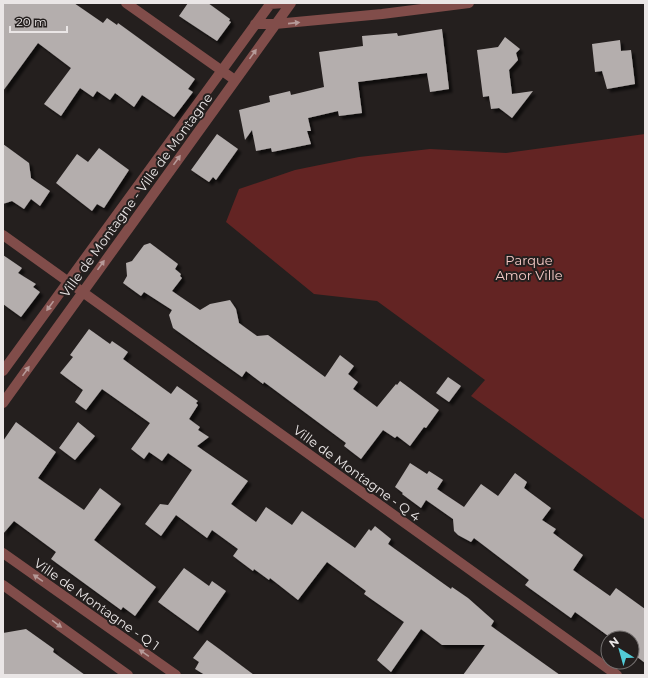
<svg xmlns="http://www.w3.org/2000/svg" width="648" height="678" font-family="Montserrat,sans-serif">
  <defs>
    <filter id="shadow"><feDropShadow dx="3.5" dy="3.5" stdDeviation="1" flood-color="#0009"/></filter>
  </defs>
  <rect width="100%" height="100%" fill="#241f1e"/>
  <!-- green -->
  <path fill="#632423" d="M 645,134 L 645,520 L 471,396 L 485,380 L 377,301 L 314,294 L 226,222 L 239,189 L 295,170 L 359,157 L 430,149 L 506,153 Z"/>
  <!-- building -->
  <path fill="#b4aead" filter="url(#shadow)" d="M 3,3 L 74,3 L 103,23 L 107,18 L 117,25 L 118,23 L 195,79 L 188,89 L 193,92 L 174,117 L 142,95 L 134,107 L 115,93 L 110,100 L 97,91 L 93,97 L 80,88 L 61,116 L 44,104 L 71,68 L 38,43 L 3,91 Z
    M 188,3 L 208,3 L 230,19 L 229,21 L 231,22 L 217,41 L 179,16 Z
    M 442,29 L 449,89 L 430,92 L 427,73 L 358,82 L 362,113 L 339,116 L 338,111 L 308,118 L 311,131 L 307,131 L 311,144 L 272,152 L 271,148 L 256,151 L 252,130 L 245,140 L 239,110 L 270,102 L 269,96 L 290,91 L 291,95 L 324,87 L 319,52 L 363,46 L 362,36 L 397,33 L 398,36 Z
    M 505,37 L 520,49 L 516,53 L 518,60 L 509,70 L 512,94 L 533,91 L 512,118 L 499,108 L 491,109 L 489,96 L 483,97 L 477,50 L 498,47 Z
    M 620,40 L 621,51 L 631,50 L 635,84 L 607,89 L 602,71 L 595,72 L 592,44 Z
    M 217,134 L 238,149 L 216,180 L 213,177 L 209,182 L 191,170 Z
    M 3,144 L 29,163 L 31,178 L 50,191 L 40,206 L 31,199 L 24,209 L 12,201 L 3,204 Z
    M 99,148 L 129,170 L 104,208 L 97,204 L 92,211 L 56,183 L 77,154 L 88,162 Z
    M 150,243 L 178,264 L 175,269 L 181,274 L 180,276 L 182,278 L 172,291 L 200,310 L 210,304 L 230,300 L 236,309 L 239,323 L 257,336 L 268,335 L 325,377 L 340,355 L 354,366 L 348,374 L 358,382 L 353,389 L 377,407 L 396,384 L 397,385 L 400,381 L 439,410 L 426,428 L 424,427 L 410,446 L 397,436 L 395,438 L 383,430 L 361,459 L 344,446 L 346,443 L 264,382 L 263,384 L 246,371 L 242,377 L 173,328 L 169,315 L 172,310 L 144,292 L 141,296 L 123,283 L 127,276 L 126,263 L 132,261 L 144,245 Z
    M 3,255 L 22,268 L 18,273 L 36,284 L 33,287 L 40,292 L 21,317 L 3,304 Z
    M 89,329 L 110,344 L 112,341 L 128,352 L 123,359 L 171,394 L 177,386 L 198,401 L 196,403 L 198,405 L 189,419 L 200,427 L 198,430 L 209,437 L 197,446 L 248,481 L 231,504 L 256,522 L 266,507 L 292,525 L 302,511 L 355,548 L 369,529 L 371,531 L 375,526 L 391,539 L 388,544 L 451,589 L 452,587 L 468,598 L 494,621 L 491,626 L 560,675 L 463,675 L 485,645 L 442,645 L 421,629 L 391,672 L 377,660 L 404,622 L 364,594 L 366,591 L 327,562 L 298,600 L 270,578 L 269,580 L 254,569 L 253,571 L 233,556 L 238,549 L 212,530 L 207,538 L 176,515 L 161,536 L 145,524 L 160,504 L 168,505 L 192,470 L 168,453 L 162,461 L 149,452 L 144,459 L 131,449 L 150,423 L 102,389 L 86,410 L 75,402 L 83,390 L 60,373 L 73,357 L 70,355 Z
    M 448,377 L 461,386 L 449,402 L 436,393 Z
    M 16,422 L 56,452 L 38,478 L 84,510 L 100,488 L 121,504 L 94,540 L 156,587 L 135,616 L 123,607 L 121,610 L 51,559 L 56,552 L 14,521 L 3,534 L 3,441 Z
    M 78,422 L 95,436 L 75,460 L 59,448 Z
    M 410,463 L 427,474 L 429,471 L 443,480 L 437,489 L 464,507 L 481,484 L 498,496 L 515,473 L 527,482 L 524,488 L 551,508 L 542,520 L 556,529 L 553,533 L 583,555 L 573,570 L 610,596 L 616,588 L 645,609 L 645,663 L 632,653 L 632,638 L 611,638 L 575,612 L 571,618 L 525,585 L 529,580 L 474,538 L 471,542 L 458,535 L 454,531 L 453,519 L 426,500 L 421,508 L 402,494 L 403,493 L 395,487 Z
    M 184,568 L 209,586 L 212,581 L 226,591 L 198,631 L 158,602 Z
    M 26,629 L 54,649 L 53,652 L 85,675 L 3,675 L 3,633 Z
    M 207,640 L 222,651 L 254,675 L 205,675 L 195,669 L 199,662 L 193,658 Z"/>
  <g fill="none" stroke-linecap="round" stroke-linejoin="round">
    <!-- minor -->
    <path stroke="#814d4a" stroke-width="10" d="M 126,3 L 235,80
      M 270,4 L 284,3
      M 255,24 L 275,24 L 382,14 L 469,3
      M 3,235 L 617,675
      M 3,371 L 271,3
      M 3,403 L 291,3
      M 3,553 L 176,675
      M 3,585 L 128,675"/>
  </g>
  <!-- one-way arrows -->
  <defs><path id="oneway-solid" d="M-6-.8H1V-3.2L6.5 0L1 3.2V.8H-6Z"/></defs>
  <g fill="#b69a98">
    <use href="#oneway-solid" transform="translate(294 23) rotate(-6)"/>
    <use href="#oneway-solid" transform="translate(253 54) rotate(-54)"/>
    <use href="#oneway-solid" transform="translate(177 160) rotate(-54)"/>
    <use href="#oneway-solid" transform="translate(101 265) rotate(-54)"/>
    <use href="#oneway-solid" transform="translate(50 306) rotate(126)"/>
    <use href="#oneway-solid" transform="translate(26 371) rotate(-55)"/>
    <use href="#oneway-solid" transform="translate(38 578) rotate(-145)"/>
    <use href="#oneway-solid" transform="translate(57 624) rotate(36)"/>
    <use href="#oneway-solid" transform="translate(144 653) rotate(-145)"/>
  </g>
  <g text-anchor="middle" stroke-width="4" stroke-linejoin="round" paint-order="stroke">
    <!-- street labels -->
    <g font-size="13" fill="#eae6e6" stroke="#241f1e">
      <text transform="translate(136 195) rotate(-54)" y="5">Ville de Montagne - Ville de Montagne</text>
      <text transform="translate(357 473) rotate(36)" y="5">Ville de Montagne - Q 4</text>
      <text transform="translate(97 604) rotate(35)" y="5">Ville de Montagne - Q 1</text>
    </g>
    <!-- park labels -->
    <g font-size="13" fill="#f6cac6" stroke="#241f1e">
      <text x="529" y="265">Parque<tspan x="529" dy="15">Amor Ville</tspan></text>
    </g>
  </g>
  <!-- border -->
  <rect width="648" height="678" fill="none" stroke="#eae6e6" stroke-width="8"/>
  <!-- north arrow -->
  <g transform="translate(620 650) rotate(323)"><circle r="19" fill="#241f1e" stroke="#736f6e"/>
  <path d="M0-3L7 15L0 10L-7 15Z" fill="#52cbd7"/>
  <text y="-6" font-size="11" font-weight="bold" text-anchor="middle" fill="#eae6e6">N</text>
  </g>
  <!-- scale -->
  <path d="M10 26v6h57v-6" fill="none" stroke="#eae6e6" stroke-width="2"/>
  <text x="16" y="26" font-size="12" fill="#eae6e6" stroke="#241f1e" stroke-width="3" paint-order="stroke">20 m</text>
</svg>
